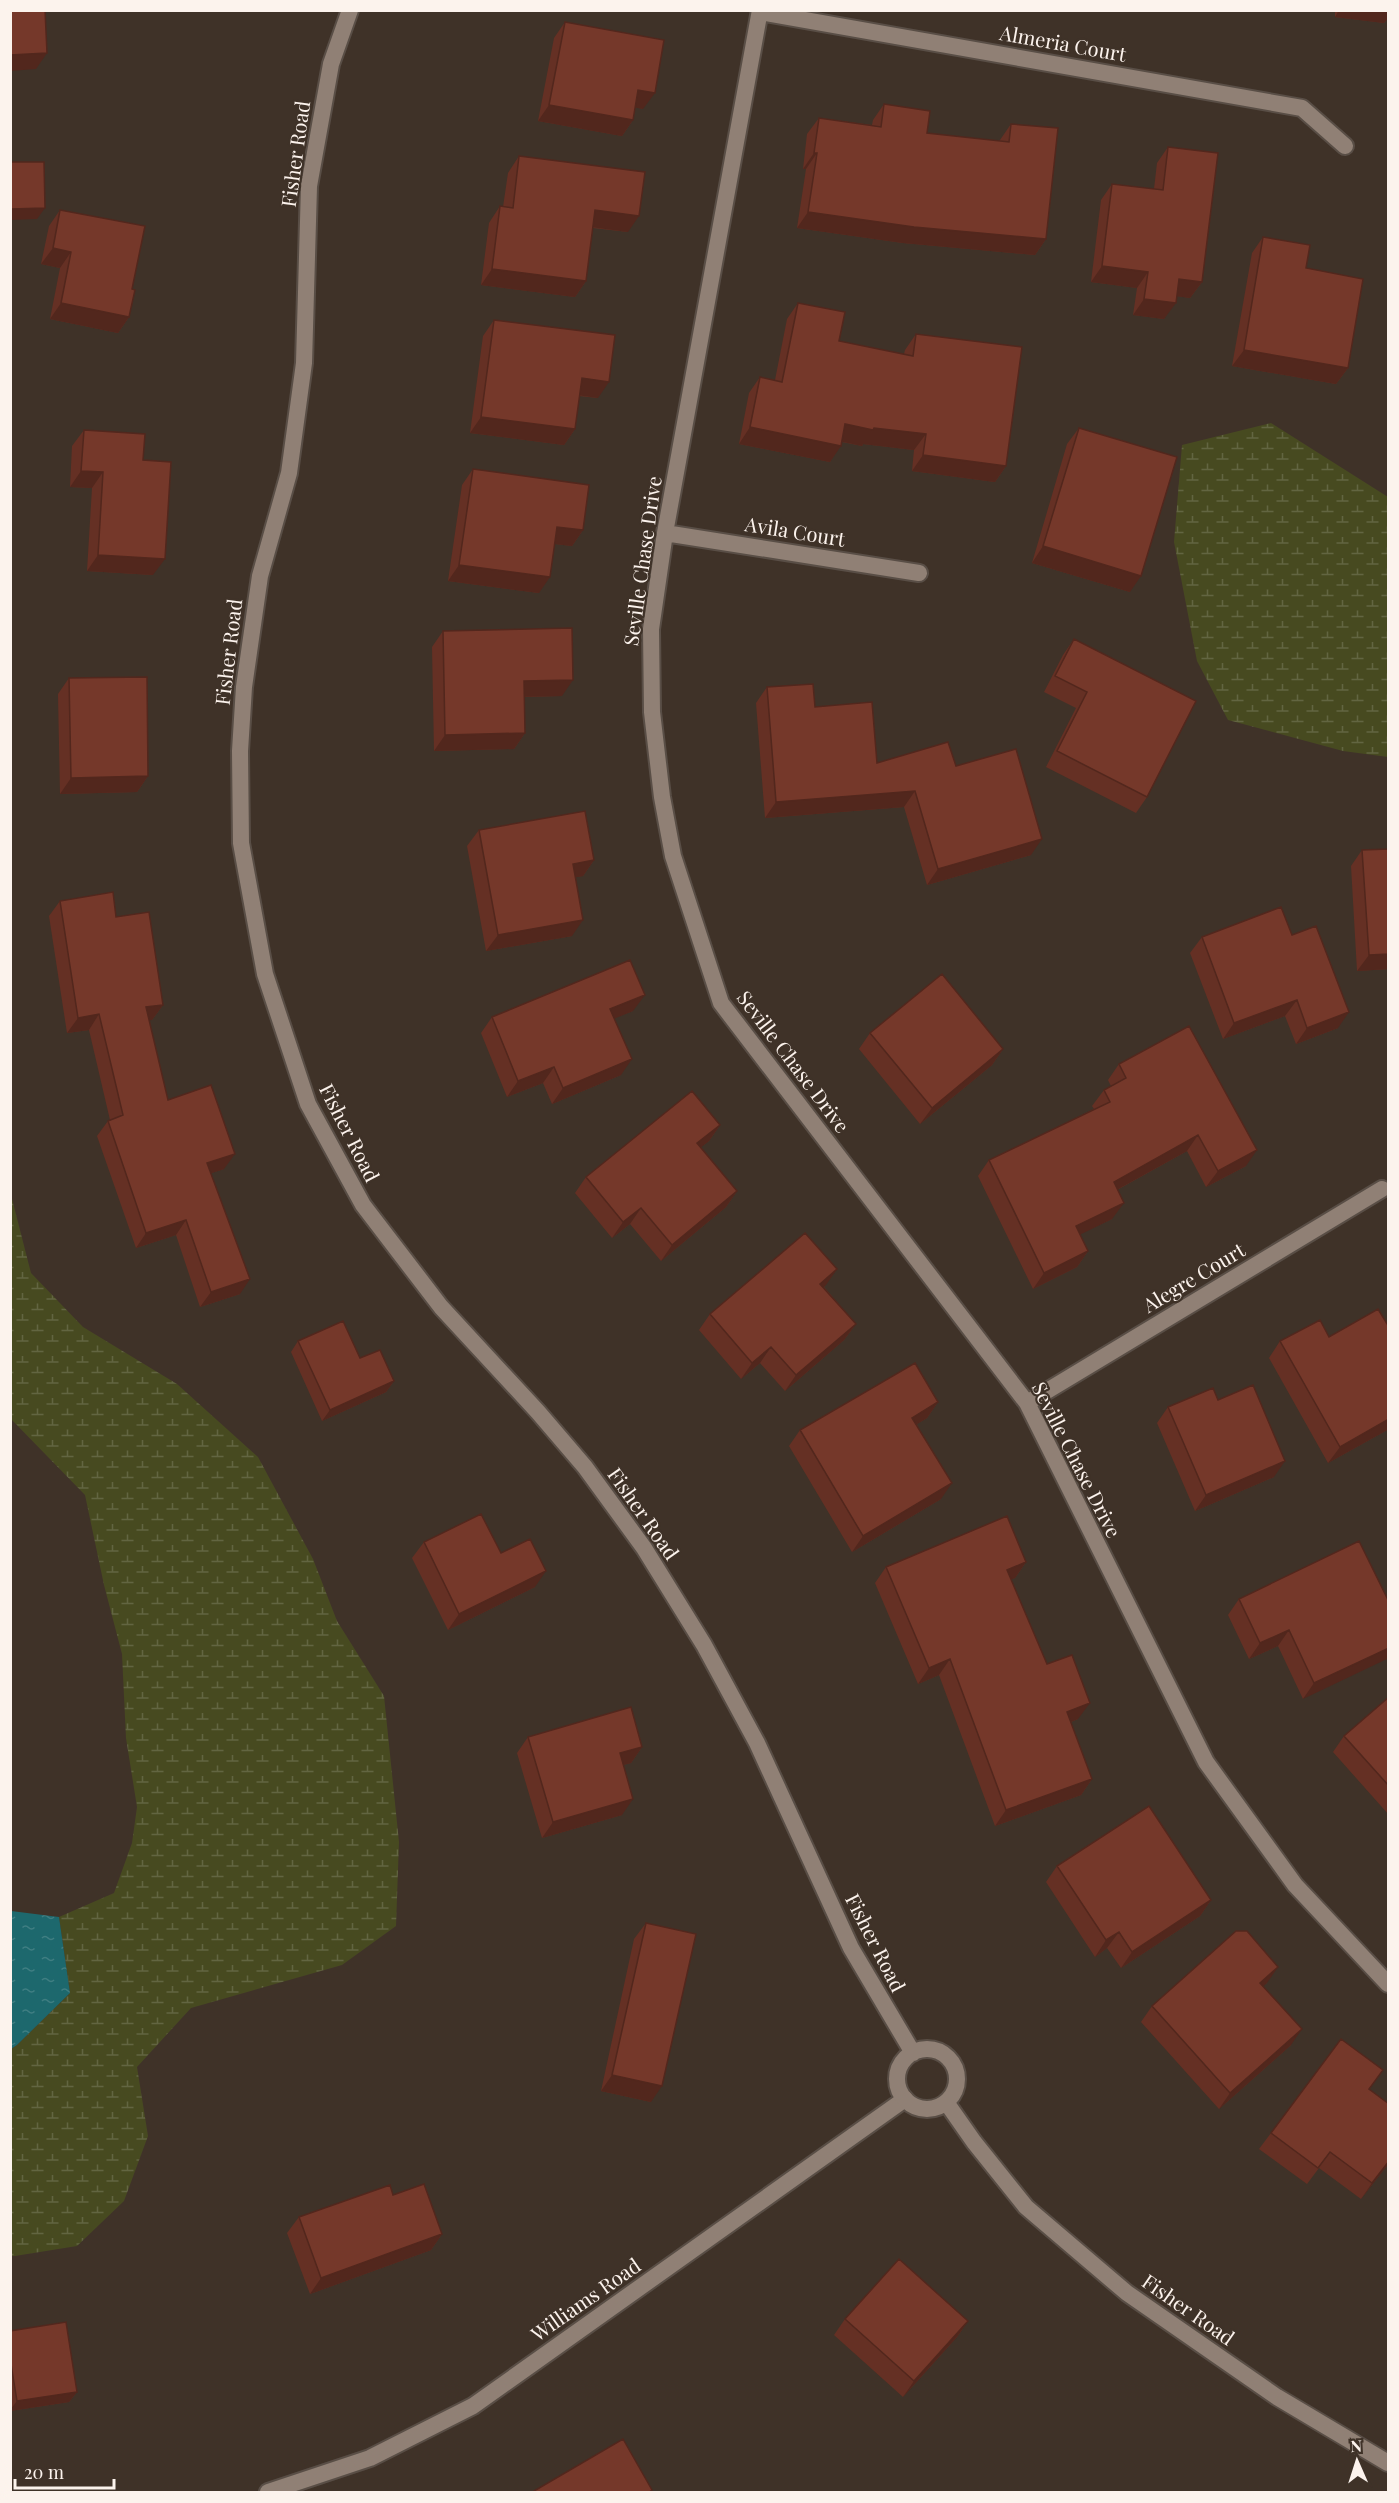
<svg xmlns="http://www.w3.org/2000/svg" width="1399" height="2503" font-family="'Playfair Display',serif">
  <defs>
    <pattern id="wetland-marsh" width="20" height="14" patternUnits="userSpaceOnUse" patternTransform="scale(1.5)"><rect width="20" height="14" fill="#474a20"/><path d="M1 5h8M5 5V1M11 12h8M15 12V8" fill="none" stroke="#626541"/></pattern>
    <pattern id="water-ripples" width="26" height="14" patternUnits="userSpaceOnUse" patternTransform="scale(1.5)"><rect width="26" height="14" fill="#1d686d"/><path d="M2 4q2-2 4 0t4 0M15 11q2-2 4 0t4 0" fill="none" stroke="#3f7e82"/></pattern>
  </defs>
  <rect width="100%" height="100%" fill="#3f3228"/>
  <!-- wetland -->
  <path fill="url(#wetland-marsh)" d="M 1271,423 L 1388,497 L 1388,757 L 1343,751 L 1228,720 L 1197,661 L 1174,542 L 1182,445 Z
    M 10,1191 L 31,1273 L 83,1327 L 177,1384 L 258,1457 L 313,1559 L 337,1621 L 384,1696 L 399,1842 L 396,1926 L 342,1965 L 191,2008 L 137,2067 L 148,2136 L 124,2201 L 77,2246 L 15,2256 L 10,2256 L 11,2049 L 17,2045 L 70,1993 L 59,1917 L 114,1893 L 132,1843 L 137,1807 L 126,1738 L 122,1654 L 104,1585 L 85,1495 L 11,1419 Z"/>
  <!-- water -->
  <path fill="url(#water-ripples)" d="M 11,1911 L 59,1917 L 70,1993 L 17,2045 L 11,2049 Z"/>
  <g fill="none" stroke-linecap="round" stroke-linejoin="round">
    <defs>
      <path id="minor" d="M 760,10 L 665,533 L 651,629 L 652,712 L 662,797 L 673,856 L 721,1003 L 1027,1403 L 1206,1762 L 1295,1885 L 1388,1984
        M 760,12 L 1302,108 L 1345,146
        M 665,533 L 919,573
        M 1027,1403 L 1382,1189
        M 268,2492 L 370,2458 L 473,2406 L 905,2099"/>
      <path id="tertiary" d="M 350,10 L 331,64 L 309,186 L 304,363 L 289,473 L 260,576 L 244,687 L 240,751 L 241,843 L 265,974 L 308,1104 L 363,1205 L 441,1307 L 538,1412 L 585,1467 L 644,1548 L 704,1645 L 757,1743 L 851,1948 L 913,2053
        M897 2079a30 30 0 1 1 60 0a30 30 0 1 1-60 0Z
        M 946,2102 L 974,2142 L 1026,2207 L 1127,2293 L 1277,2397 L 1388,2463"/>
    </defs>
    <!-- minor casing -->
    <use href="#minor" stroke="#594e46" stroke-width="20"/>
    <!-- tertiary casing -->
    <use href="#tertiary" stroke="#594e46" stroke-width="20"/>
    <!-- minor -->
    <use href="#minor" stroke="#908075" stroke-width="16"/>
    <!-- tertiary -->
    <use href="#tertiary" stroke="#908075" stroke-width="16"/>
  </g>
  <!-- wall -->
  <path fill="#653024" d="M 1335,10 L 1389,10 L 1389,17 L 1384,23 L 1335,17 Z
    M 565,22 L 643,109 L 635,107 L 633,120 L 622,136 L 538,121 L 554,38 Z
    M 884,104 L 927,133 L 999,141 L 1000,140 L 1011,124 L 1046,239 L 1035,255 L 903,243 L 797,228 L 806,169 L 803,169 L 807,134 L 819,118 L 872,125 L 873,120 Z
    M 1168,147 L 1202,282 L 1190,298 L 1177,296 L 1164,319 L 1133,315 L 1137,288 L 1091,282 L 1101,200 L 1112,184 L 1154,189 L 1157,163 Z
    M 519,156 L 628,232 L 593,228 L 586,281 L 575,297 L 481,285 L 489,223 L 500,206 L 503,207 L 508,173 Z
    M 60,210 L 132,289 L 129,317 L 118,333 L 50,319 L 60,268 L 41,264 L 49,226 Z
    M 1263,237 L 1306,268 L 1348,368 L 1336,384 L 1232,366 L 1252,253 Z
    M 798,303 L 839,341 L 904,354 L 905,350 L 916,334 L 1006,466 L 995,482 L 912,471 L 914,450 L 863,444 L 862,446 L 842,442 L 830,462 L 739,444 L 749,393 L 760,377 L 775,380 L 787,319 Z
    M 494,320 L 598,398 L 579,396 L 575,429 L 564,445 L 470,433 L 483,336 Z
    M 1079,428 L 1130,592 L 1032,563 L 1067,444 Z
    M 84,430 L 143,460 L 153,575 L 87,571 L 92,488 L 70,487 L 72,446 Z
    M 473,469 L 583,530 L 572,546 L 555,544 L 539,593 L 448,581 L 462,485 Z
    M 443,631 L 562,696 L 524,697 L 525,733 L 514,749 L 434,751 L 432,647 Z
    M 1074,639 L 1147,797 L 1136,813 L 1046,767 L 1076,708 L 1044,692 L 1063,655 Z
    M 69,678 L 148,776 L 137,792 L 60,794 L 58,694 Z
    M 767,687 L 815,707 L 877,763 L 956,766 L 1031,855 L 927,885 L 904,807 L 765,818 L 756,703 Z
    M 479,830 L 594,860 L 583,876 L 575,877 L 572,936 L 486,951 L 467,846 Z
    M 1362,850 L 1389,969 L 1357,971 L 1351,866 Z
    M 60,901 L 116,917 L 163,1005 L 152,1020 L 149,1020 L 168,1100 L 224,1169 L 211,1173 L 240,1294 L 200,1307 L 176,1235 L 136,1248 L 97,1136 L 108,1121 L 110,1120 L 89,1030 L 67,1033 L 49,916 Z
    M 1292,935 L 1338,1028 L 1296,1044 L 1285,1016 L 1223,1039 L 1190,953 L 1202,937 Z
    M 633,1011 L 614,1018 L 621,1075 L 552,1104 L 543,1083 L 507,1097 L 481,1033 L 492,1017 Z
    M 870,1033 L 1003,1049 L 992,1065 L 920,1124 L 859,1049 Z
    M 1119,1064 L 1246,1166 L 1206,1187 L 1187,1151 L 1117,1190 L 1112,1219 L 1080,1234 L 1088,1251 L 1077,1267 L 1033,1289 L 978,1176 L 989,1160 L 1094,1109 L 1092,1106 L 1104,1090 L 1111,1086 L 1108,1080 Z
    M 720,1125 L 709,1141 L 701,1147 L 737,1191 L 726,1207 L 661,1261 L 630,1224 L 612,1238 L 575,1193 L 586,1177 Z
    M 837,1269 L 824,1287 L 856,1324 L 844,1340 L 785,1391 L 760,1363 L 741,1379 L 699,1330 L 710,1314 Z
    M 1329,1337 L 1389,1429 L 1328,1463 L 1269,1358 L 1280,1341 Z
    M 298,1341 L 360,1358 L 394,1381 L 386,1392 L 322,1421 L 291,1352 Z
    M 1218,1400 L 1274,1477 L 1195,1511 L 1157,1423 L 1168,1407 Z
    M 938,1402 L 927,1418 L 917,1424 L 941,1499 L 852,1552 L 789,1446 L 800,1430 Z
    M 424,1542 L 501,1553 L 535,1587 L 448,1630 L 412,1558 Z
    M 1026,1562 L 1015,1578 L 1011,1579 L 1047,1664 L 1078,1719 L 1071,1722 L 1092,1779 L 1081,1795 L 995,1826 L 939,1675 L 918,1684 L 875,1583 L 886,1567 Z
    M 1239,1599 L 1389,1602 L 1303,1699 L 1278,1646 L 1249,1659 L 1228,1615 Z
    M 1389,1697 L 1389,1815 L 1333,1752 L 1344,1736 Z
    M 528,1737 L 642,1747 L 631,1763 L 623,1765 L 622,1815 L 542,1838 L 517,1753 Z
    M 1057,1866 L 1211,1900 L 1200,1916 L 1121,1968 L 1107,1948 L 1095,1957 L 1046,1882 Z
    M 646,1923 L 651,2102 L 601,2091 L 634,1939 Z
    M 1267,1983 L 1263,1986 L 1291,2045 L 1219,2109 L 1141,2022 L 1152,2006 Z
    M 1370,2090 L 1389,2104 L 1389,2163 L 1361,2199 L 1319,2168 L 1307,2184 L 1259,2149 L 1271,2133 Z
    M 393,2195 L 442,2234 L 431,2250 L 310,2294 L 287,2233 L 299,2217 Z
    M 845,2319 L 968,2321 L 957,2337 L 903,2397 L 834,2335 Z
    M 10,2331 L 77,2392 L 69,2402 L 10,2411 Z"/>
  <!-- shaded-wall -->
  <path fill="#52271d" d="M 1339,10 L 1389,10 L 1389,17 L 1384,23 L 1335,17 Z
    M 47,53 L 36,69 L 10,71 L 10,55 Z
    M 638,90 L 655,93 L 643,109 L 627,106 Z
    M 549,105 L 633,120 L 622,136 L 538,121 Z
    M 814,153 L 817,153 L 806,169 L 803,169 Z
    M 45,208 L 37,219 L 10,220 L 10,209 Z
    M 595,210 L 639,216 L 628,232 L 583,226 Z
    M 808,212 L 1046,239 L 1035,255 L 903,243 L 797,228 Z
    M 53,248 L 71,252 L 60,268 L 41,264 Z
    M 1102,266 L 1148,272 L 1137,288 L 1091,282 Z
    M 492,269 L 586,281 L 575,297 L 481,285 Z
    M 1179,279 L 1202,282 L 1190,298 L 1168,295 Z
    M 1144,299 L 1176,303 L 1164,319 L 1133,315 Z
    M 61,303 L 129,317 L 118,333 L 50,319 Z
    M 1244,350 L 1348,368 L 1336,384 L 1232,366 Z
    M 582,378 L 609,382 L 598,398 L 570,394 Z
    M 481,417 L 575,429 L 564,445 L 470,433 Z
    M 845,424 L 874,428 L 926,434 L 914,450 L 863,444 L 862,446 L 834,440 Z
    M 750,427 L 841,446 L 830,462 L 739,444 Z
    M 923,455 L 1006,466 L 995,482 L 912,471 Z
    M 81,471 L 103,472 L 92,488 L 70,487 Z
    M 557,527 L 583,530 L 572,546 L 546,543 Z
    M 1043,546 L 1141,576 L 1130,592 L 1032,563 Z
    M 98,555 L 165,559 L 153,575 L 87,571 Z
    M 459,565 L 550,577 L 539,593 L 448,581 Z
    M 573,680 L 562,696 L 512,697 L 524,681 Z
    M 525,733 L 514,749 L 434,751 L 445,735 Z
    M 148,776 L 137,792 L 60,794 L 71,778 Z
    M 915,791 L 904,807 L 765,818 L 776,802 Z
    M 1042,839 L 1031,855 L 927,885 L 938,869 Z
    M 594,860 L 583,876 L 561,880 L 573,864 Z
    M 583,920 L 572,936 L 486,951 L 498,935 Z
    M 1389,954 L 1389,969 L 1357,971 L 1369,955 Z
    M 645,995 L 633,1011 L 599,1025 L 610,1009 Z
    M 1297,1000 L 1285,1016 L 1223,1039 L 1234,1023 Z
    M 163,1005 L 152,1020 L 136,1023 L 146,1007 Z
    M 1349,1012 L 1338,1028 L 1296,1044 L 1307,1028 Z
    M 99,1014 L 89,1030 L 67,1033 L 78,1018 Z
    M 1003,1049 L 992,1065 L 920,1124 L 932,1108 Z
    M 632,1059 L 621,1075 L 552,1104 L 563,1088 Z
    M 554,1067 L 543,1083 L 507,1097 L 518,1081 Z
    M 720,1125 L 709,1141 L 686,1159 L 697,1143 Z
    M 1198,1135 L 1187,1151 L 1102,1198 L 1114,1182 Z
    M 1257,1150 L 1246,1166 L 1206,1187 L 1218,1171 Z
    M 235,1154 L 224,1169 L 197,1178 L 207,1163 Z
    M 737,1191 L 726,1207 L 661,1261 L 672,1245 Z
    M 1124,1203 L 1112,1219 L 1065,1242 L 1076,1226 Z
    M 641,1208 L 630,1224 L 612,1238 L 623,1222 Z
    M 186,1220 L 176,1235 L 136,1248 L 146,1233 Z
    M 1088,1251 L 1077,1267 L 1033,1289 L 1044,1273 Z
    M 837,1269 L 826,1285 L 809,1300 L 820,1284 Z
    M 250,1279 L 240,1294 L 200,1307 L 211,1292 Z
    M 856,1324 L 844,1340 L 785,1391 L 796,1375 Z
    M 771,1347 L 760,1363 L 741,1379 L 752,1363 Z
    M 394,1381 L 386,1392 L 322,1421 L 330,1410 Z
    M 938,1402 L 927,1418 L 901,1434 L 912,1418 Z
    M 1389,1419 L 1389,1429 L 1328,1463 L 1340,1447 Z
    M 1285,1461 L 1274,1477 L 1195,1511 L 1206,1495 Z
    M 952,1483 L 941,1499 L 852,1552 L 863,1536 Z
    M 1026,1562 L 1015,1578 L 996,1586 L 1007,1570 Z
    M 546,1571 L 535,1587 L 448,1630 L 459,1614 Z
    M 1289,1630 L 1278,1646 L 1249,1659 L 1260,1643 Z
    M 1389,1648 L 1389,1658 L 1303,1699 L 1314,1683 Z
    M 950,1659 L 939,1675 L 918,1684 L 929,1668 Z
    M 1090,1703 L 1078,1719 L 1056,1728 L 1067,1712 Z
    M 642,1747 L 631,1763 L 608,1769 L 620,1753 Z
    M 1092,1779 L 1081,1795 L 995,1826 L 1006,1810 Z
    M 633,1799 L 622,1815 L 542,1838 L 553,1822 Z
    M 1211,1900 L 1200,1916 L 1121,1968 L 1132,1952 Z
    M 1119,1932 L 1107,1948 L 1095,1957 L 1106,1940 Z
    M 1278,1967 L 1267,1983 L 1249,1999 L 1260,1983 Z
    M 1302,2029 L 1291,2045 L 1219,2109 L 1230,2093 Z
    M 612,2075 L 662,2086 L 651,2102 L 601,2091 Z
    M 1389,2161 L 1389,2163 L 1361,2199 L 1372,2183 Z
    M 442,2234 L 431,2250 L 310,2294 L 321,2278 Z
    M 968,2321 L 957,2337 L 903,2397 L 914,2381 Z
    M 77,2392 L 69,2402 L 10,2411 L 10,2410 L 17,2401 Z"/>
  <!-- building -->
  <path fill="#75382a" stroke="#52271d" stroke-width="1.5" d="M 10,10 L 45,10 L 47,53 L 10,55 Z
    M 565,22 L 664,40 L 655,93 L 638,90 L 633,120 L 549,105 Z
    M 884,104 L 930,111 L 927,133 L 1009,142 L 1011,124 L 1058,128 L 1046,239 L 914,227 L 808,212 L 817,153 L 814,153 L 819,118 L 881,127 Z
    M 1168,147 L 1218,153 L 1202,282 L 1179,279 L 1176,303 L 1144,299 L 1148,272 L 1102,266 L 1112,184 L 1163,190 Z
    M 519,156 L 645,172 L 639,216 L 595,210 L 586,281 L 492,269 L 500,206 L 513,208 Z
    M 10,162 L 44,162 L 45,208 L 10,209 Z
    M 60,210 L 145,226 L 132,289 L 135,290 L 129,317 L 61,303 L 71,252 L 53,248 Z
    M 1263,237 L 1310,245 L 1306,268 L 1363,279 L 1348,368 L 1244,350 Z
    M 798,303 L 845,312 L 839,341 L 913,356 L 916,334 L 1022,347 L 1006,466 L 923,455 L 926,434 L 874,428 L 873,430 L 845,424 L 841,446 L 750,427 L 760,377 L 782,382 Z
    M 494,320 L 615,335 L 609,382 L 582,378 L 575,429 L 481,417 Z
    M 1079,428 L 1177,457 L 1141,576 L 1043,546 Z
    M 84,430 L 145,434 L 143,460 L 171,462 L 165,559 L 98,555 L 103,472 L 81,471 Z
    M 473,469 L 589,485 L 583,530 L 557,527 L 550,577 L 459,565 Z
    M 572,628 L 573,680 L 524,681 L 525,733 L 445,735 L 443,631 Z
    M 1074,639 L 1196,701 L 1147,797 L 1057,751 L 1087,692 L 1055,676 Z
    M 147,677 L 148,776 L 71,778 L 69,678 Z
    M 813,684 L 815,707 L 872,702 L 877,763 L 948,742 L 956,766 L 1016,749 L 1042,839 L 938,869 L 915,791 L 776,802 L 767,687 Z
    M 585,811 L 594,860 L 573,864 L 583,920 L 498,935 L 479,830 Z
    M 1389,849 L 1389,954 L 1369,955 L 1362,850 Z
    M 113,892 L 116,917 L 149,912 L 163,1005 L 146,1007 L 168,1100 L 211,1085 L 235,1154 L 207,1163 L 250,1279 L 211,1292 L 186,1220 L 146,1233 L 108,1121 L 123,1115 L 99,1014 L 78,1018 L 60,901 Z
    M 1281,907 L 1292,935 L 1316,926 L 1349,1012 L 1307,1028 L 1297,1000 L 1234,1023 L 1202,937 Z
    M 630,960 L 645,995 L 610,1009 L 632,1059 L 563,1088 L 554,1067 L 518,1081 L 492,1017 Z
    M 942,974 L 1003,1049 L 932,1108 L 870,1033 Z
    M 1189,1026 L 1257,1150 L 1218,1171 L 1198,1135 L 1114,1182 L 1124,1203 L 1076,1226 L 1088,1251 L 1044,1273 L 989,1160 L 1110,1102 L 1104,1090 L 1126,1078 L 1119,1064 Z
    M 692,1091 L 720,1125 L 697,1143 L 737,1191 L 672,1245 L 641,1208 L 623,1222 L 586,1177 Z
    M 805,1233 L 837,1269 L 820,1284 L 856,1324 L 796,1375 L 771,1347 L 752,1363 L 710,1314 Z
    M 1378,1309 L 1389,1327 L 1389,1419 L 1340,1447 L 1280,1341 L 1320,1320 L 1329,1337 Z
    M 343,1321 L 360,1358 L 380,1350 L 394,1381 L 330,1410 L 298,1341 Z
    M 915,1363 L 938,1402 L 912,1418 L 952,1483 L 863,1536 L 800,1430 Z
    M 1253,1385 L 1285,1461 L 1206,1495 L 1168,1407 L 1213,1388 L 1218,1400 Z
    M 481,1514 L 501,1553 L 530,1539 L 546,1571 L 459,1614 L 424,1542 Z
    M 1007,1516 L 1026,1562 L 1007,1570 L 1047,1664 L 1072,1655 L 1090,1703 L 1067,1712 L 1092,1779 L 1006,1810 L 950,1659 L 929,1668 L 886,1567 Z
    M 1359,1541 L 1389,1602 L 1389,1648 L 1314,1683 L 1289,1630 L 1260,1643 L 1239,1599 Z
    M 1389,1697 L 1389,1786 L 1344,1736 Z
    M 631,1707 L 642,1747 L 620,1753 L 633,1799 L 553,1822 L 528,1737 Z
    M 1149,1806 L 1211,1900 L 1132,1952 L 1119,1932 L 1106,1940 L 1057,1866 Z
    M 646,1923 L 696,1934 L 662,2086 L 612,2075 Z
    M 1236,1931 L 1247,1931 L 1278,1967 L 1260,1983 L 1302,2029 L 1230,2093 L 1152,2006 Z
    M 1341,2039 L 1383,2070 L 1369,2089 L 1389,2104 L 1389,2161 L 1372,2183 L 1330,2152 L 1318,2168 L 1271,2133 Z
    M 424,2184 L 442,2234 L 321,2278 L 299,2217 L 390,2185 L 393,2195 Z
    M 899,2259 L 968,2321 L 914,2381 L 845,2319 Z
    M 66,2322 L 77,2392 L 17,2401 L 10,2358 L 10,2331 Z
    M 623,2439 L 652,2490 L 648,2493 L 534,2493 L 534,2491 Z"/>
  <g text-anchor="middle" stroke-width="4.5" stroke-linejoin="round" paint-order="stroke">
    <!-- street labels -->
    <g font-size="20" fill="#fcf3ed" stroke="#3f3228">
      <text transform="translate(1063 44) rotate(10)" y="7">Almeria Court</text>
      <text transform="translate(296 154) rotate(-82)" y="7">Fisher Road</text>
      <text transform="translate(795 532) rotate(9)" y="7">Avila Court</text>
      <text transform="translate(643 561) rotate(-82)" y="7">Seville Chase Drive</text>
      <text transform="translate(229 652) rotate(-83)" y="7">Fisher Road</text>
      <text transform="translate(793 1062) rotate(53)" y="7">Seville Chase Drive</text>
      <text transform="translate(349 1133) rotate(63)" y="7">Fisher Road</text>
      <text transform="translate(1194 1278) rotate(-31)" y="7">Alegre Court</text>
      <text transform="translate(1076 1460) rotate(63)" y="7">Seville Chase Drive</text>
      <text transform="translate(643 1514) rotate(55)" y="7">Fisher Road</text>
      <text transform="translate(875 1943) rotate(63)" y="7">Fisher Road</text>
      <text transform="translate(586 2300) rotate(-35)" y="7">Williams Road</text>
      <text transform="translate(1188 2310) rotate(35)" y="7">Fisher Road</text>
    </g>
  </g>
  <!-- border -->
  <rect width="1399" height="2503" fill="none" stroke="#fcf3ed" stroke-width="24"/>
  <!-- north arrow -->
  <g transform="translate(1357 2461) rotate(357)" stroke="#3f3228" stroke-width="4.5" paint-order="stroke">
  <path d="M0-4.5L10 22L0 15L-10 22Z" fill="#fcf3ed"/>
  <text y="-9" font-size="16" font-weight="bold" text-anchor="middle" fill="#fcf3ed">N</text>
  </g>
  <!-- scale -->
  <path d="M15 2479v9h99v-9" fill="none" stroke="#fcf3ed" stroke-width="3"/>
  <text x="24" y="2479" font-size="18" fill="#fcf3ed" stroke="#3f3228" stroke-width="4.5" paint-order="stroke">20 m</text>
</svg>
